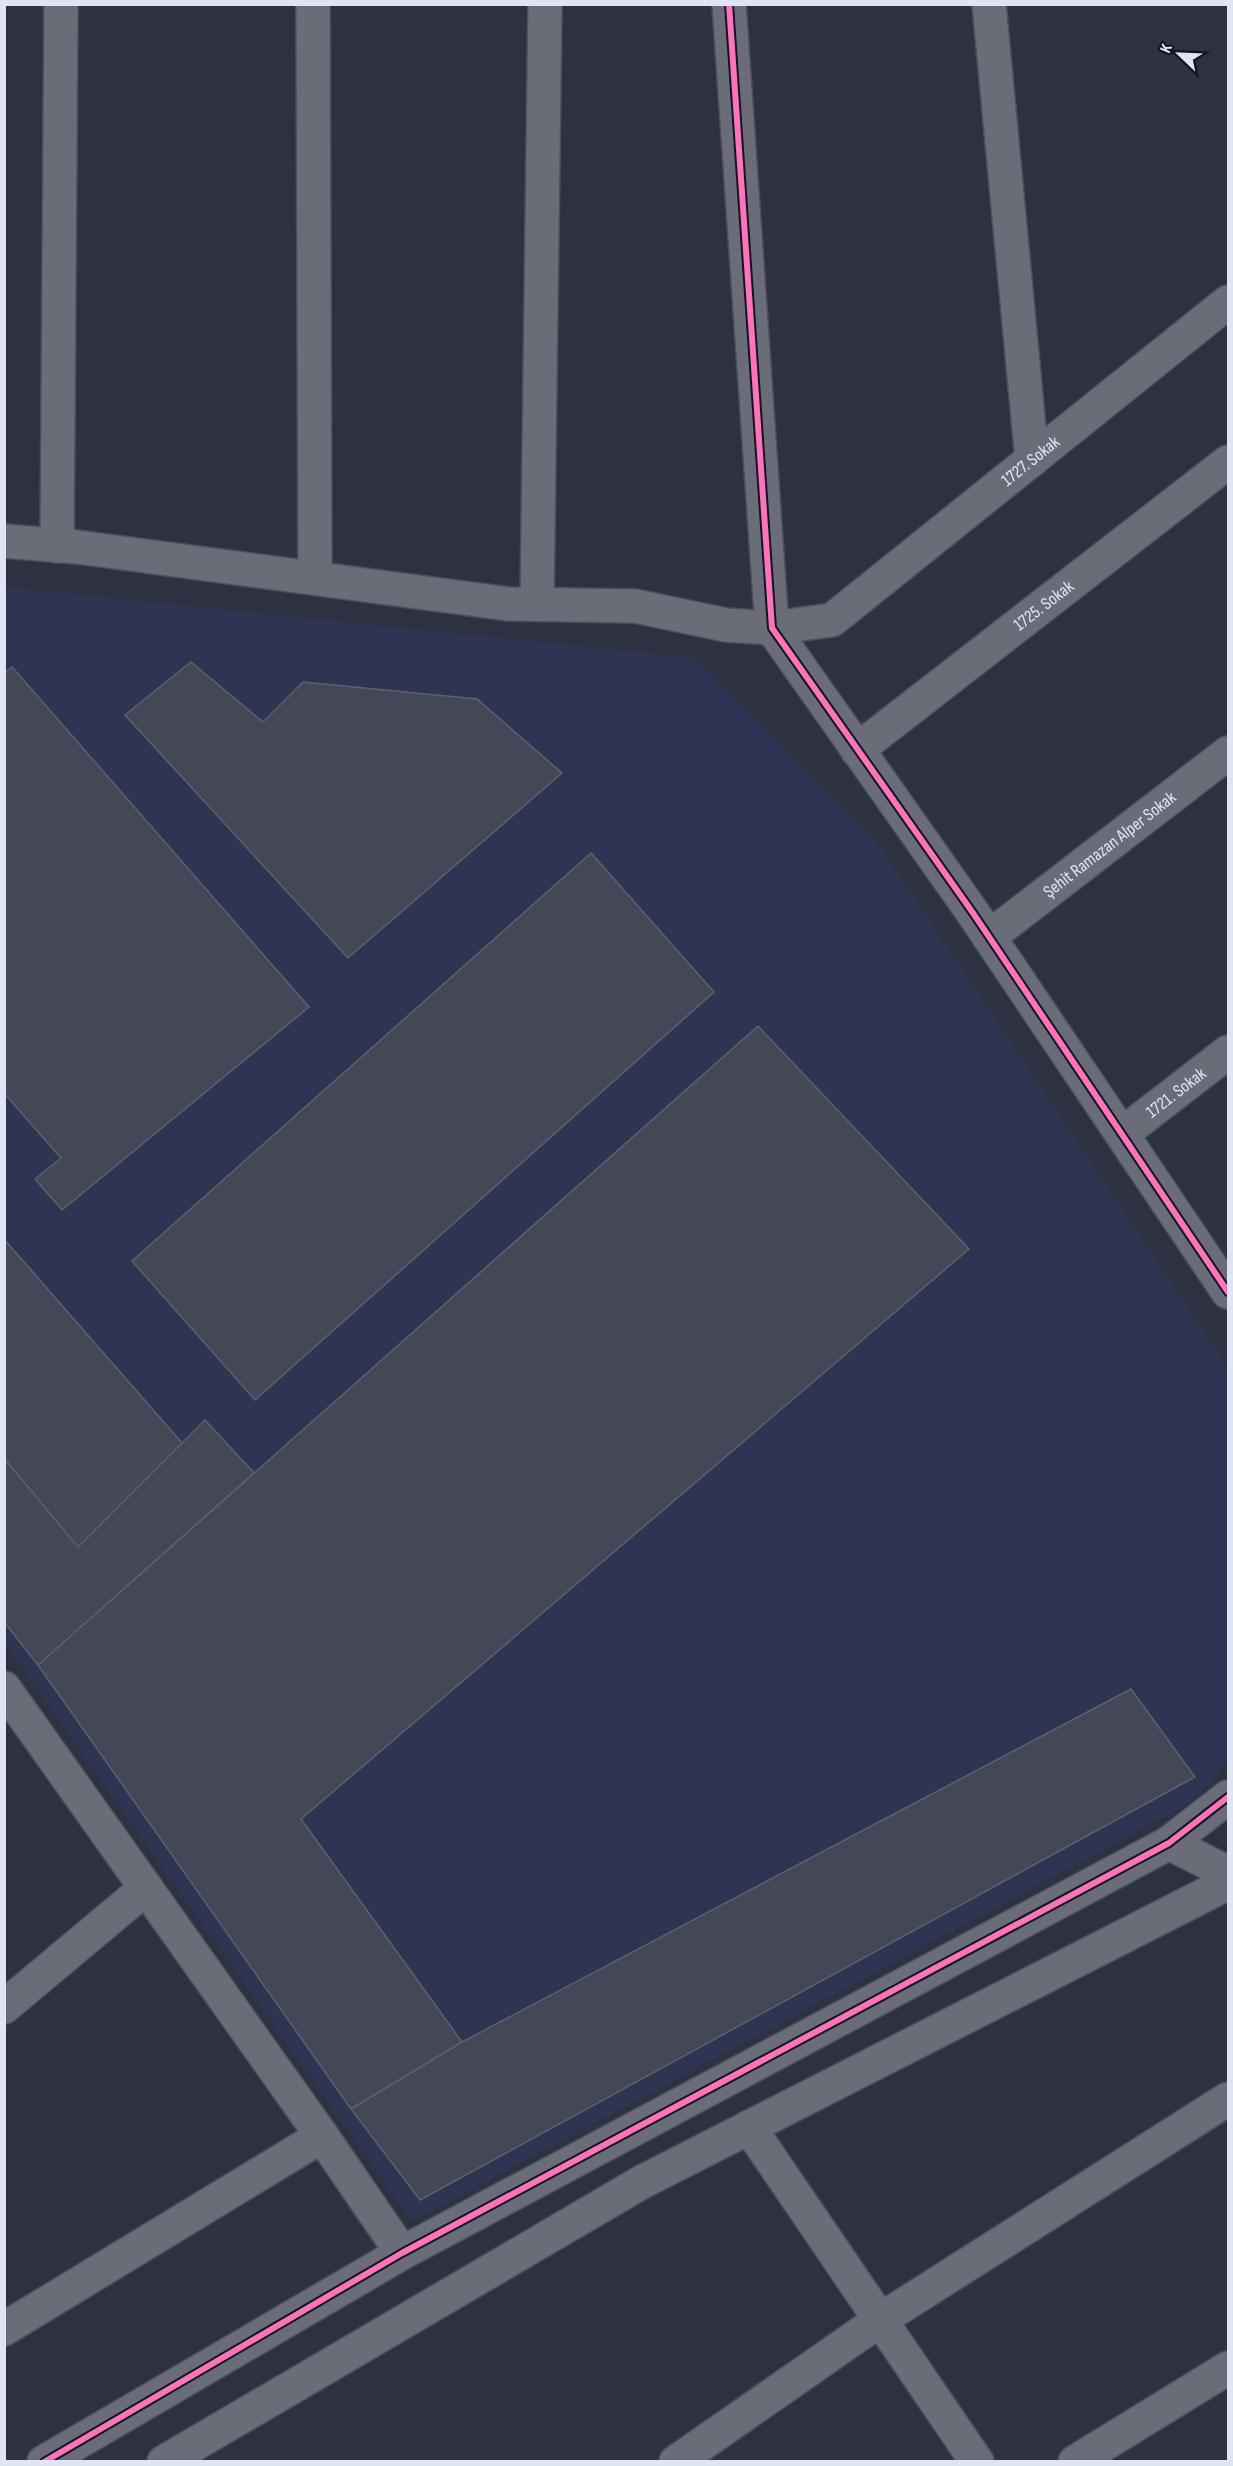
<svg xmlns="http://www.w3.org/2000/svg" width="1233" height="2466" font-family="'Sofia Sans Condensed',sans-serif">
  <rect width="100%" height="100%" fill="#2e3240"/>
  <!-- built -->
  <path fill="#2e3552" d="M 4,587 L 696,658 L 876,841 L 1228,1368 L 1228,1761 L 1196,1800 L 412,2221 L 5,1644 Z"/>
  <!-- building -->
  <path fill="#444756" stroke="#5e616d" stroke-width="1.5" d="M 191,662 L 263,722 L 303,682 L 477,699 L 562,773 L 348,958 L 125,715 Z
    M 12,667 L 309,1007 L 62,1210 L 35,1179 L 61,1158 L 4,1093 L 4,673 Z
    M 591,853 L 714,992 L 255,1400 L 132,1261 Z
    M 758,1026 L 969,1249 L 301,1819 L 462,2042 L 351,2109 L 38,1665 Z
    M 4,1239 L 182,1443 L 78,1547 L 4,1458 Z
    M 205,1420 L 254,1473 L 38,1665 L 4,1622 L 4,1458 L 78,1547 Z
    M 1131,1689 L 1195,1777 L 420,2200 L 351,2109 L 462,2042 Z"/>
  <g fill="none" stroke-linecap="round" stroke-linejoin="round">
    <defs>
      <g id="minor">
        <path d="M 313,4 L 315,578"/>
        <path d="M 729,4 L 772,628 L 973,913 L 1228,1292"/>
        <path d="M 989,4 L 1032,460"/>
        <path id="s1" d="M 4,541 L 77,547 L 508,604 L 635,606 L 726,625 L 772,628 L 832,620 L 1228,302"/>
        <path d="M 57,546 L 61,4"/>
        <path d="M 537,604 L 545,4"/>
        <path id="s2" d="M 857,750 L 1228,462"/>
        <path id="s3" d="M 989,937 L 1228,753"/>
        <path id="s4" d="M 1122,1134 L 1228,1052"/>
        <path d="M 4,1688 L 322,2136 L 402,2253"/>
        <path d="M 1169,1843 L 1228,1873"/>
        <path d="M 4,2007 L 146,1888"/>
        <path d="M 749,2127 L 977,2462"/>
        <path d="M 4,2329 L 322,2136"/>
        <path d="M 44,2462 L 402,2253 L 1169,1843 L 1228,1797"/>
        <path d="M 164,2462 L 642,2182 L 1228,1883"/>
        <path d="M 676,2462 L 880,2320 L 1228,2099"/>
        <path d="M 1075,2462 L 1228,2368"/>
      </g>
    </defs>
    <!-- minor casing -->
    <use href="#minor" stroke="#4c4f5c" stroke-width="36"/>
    <!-- minor -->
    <use href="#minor" stroke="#6a6d78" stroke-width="33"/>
    <defs>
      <path id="cycleway" d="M 729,4 L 772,628 L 973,913 L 1228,1292
        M 44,2462 L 402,2253 L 1169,1843 L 1228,1797"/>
    </defs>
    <!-- cycleway casing -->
    <use href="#cycleway" stroke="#131622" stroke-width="10"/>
    <!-- cycleway -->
    <use href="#cycleway" stroke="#fb73b8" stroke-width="6"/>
  </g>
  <g text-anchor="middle" stroke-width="4.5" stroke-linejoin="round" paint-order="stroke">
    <!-- street labels -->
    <g font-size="18" fill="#e0e5f6" stroke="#131622">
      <text dy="6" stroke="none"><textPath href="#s1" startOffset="1089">1727. Sokak</textPath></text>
      <text dy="6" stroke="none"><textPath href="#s2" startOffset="236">1725. Sokak</textPath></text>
      <text dy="6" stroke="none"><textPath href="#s3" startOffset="152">Şehit Ramazan Alper Sokak</textPath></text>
      <text dy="6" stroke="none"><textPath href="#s4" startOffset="68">1721. Sokak</textPath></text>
    </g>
  </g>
  <!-- border -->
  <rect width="1233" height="2466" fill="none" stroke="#e0e5f6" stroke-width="12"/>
  <!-- north arrow -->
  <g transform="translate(1179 54) rotate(293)" stroke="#131622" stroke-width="4.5" paint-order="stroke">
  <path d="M0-4.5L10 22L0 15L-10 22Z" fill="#e0e5f6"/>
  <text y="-9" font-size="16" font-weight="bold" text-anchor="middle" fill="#e0e5f6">K</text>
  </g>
</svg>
